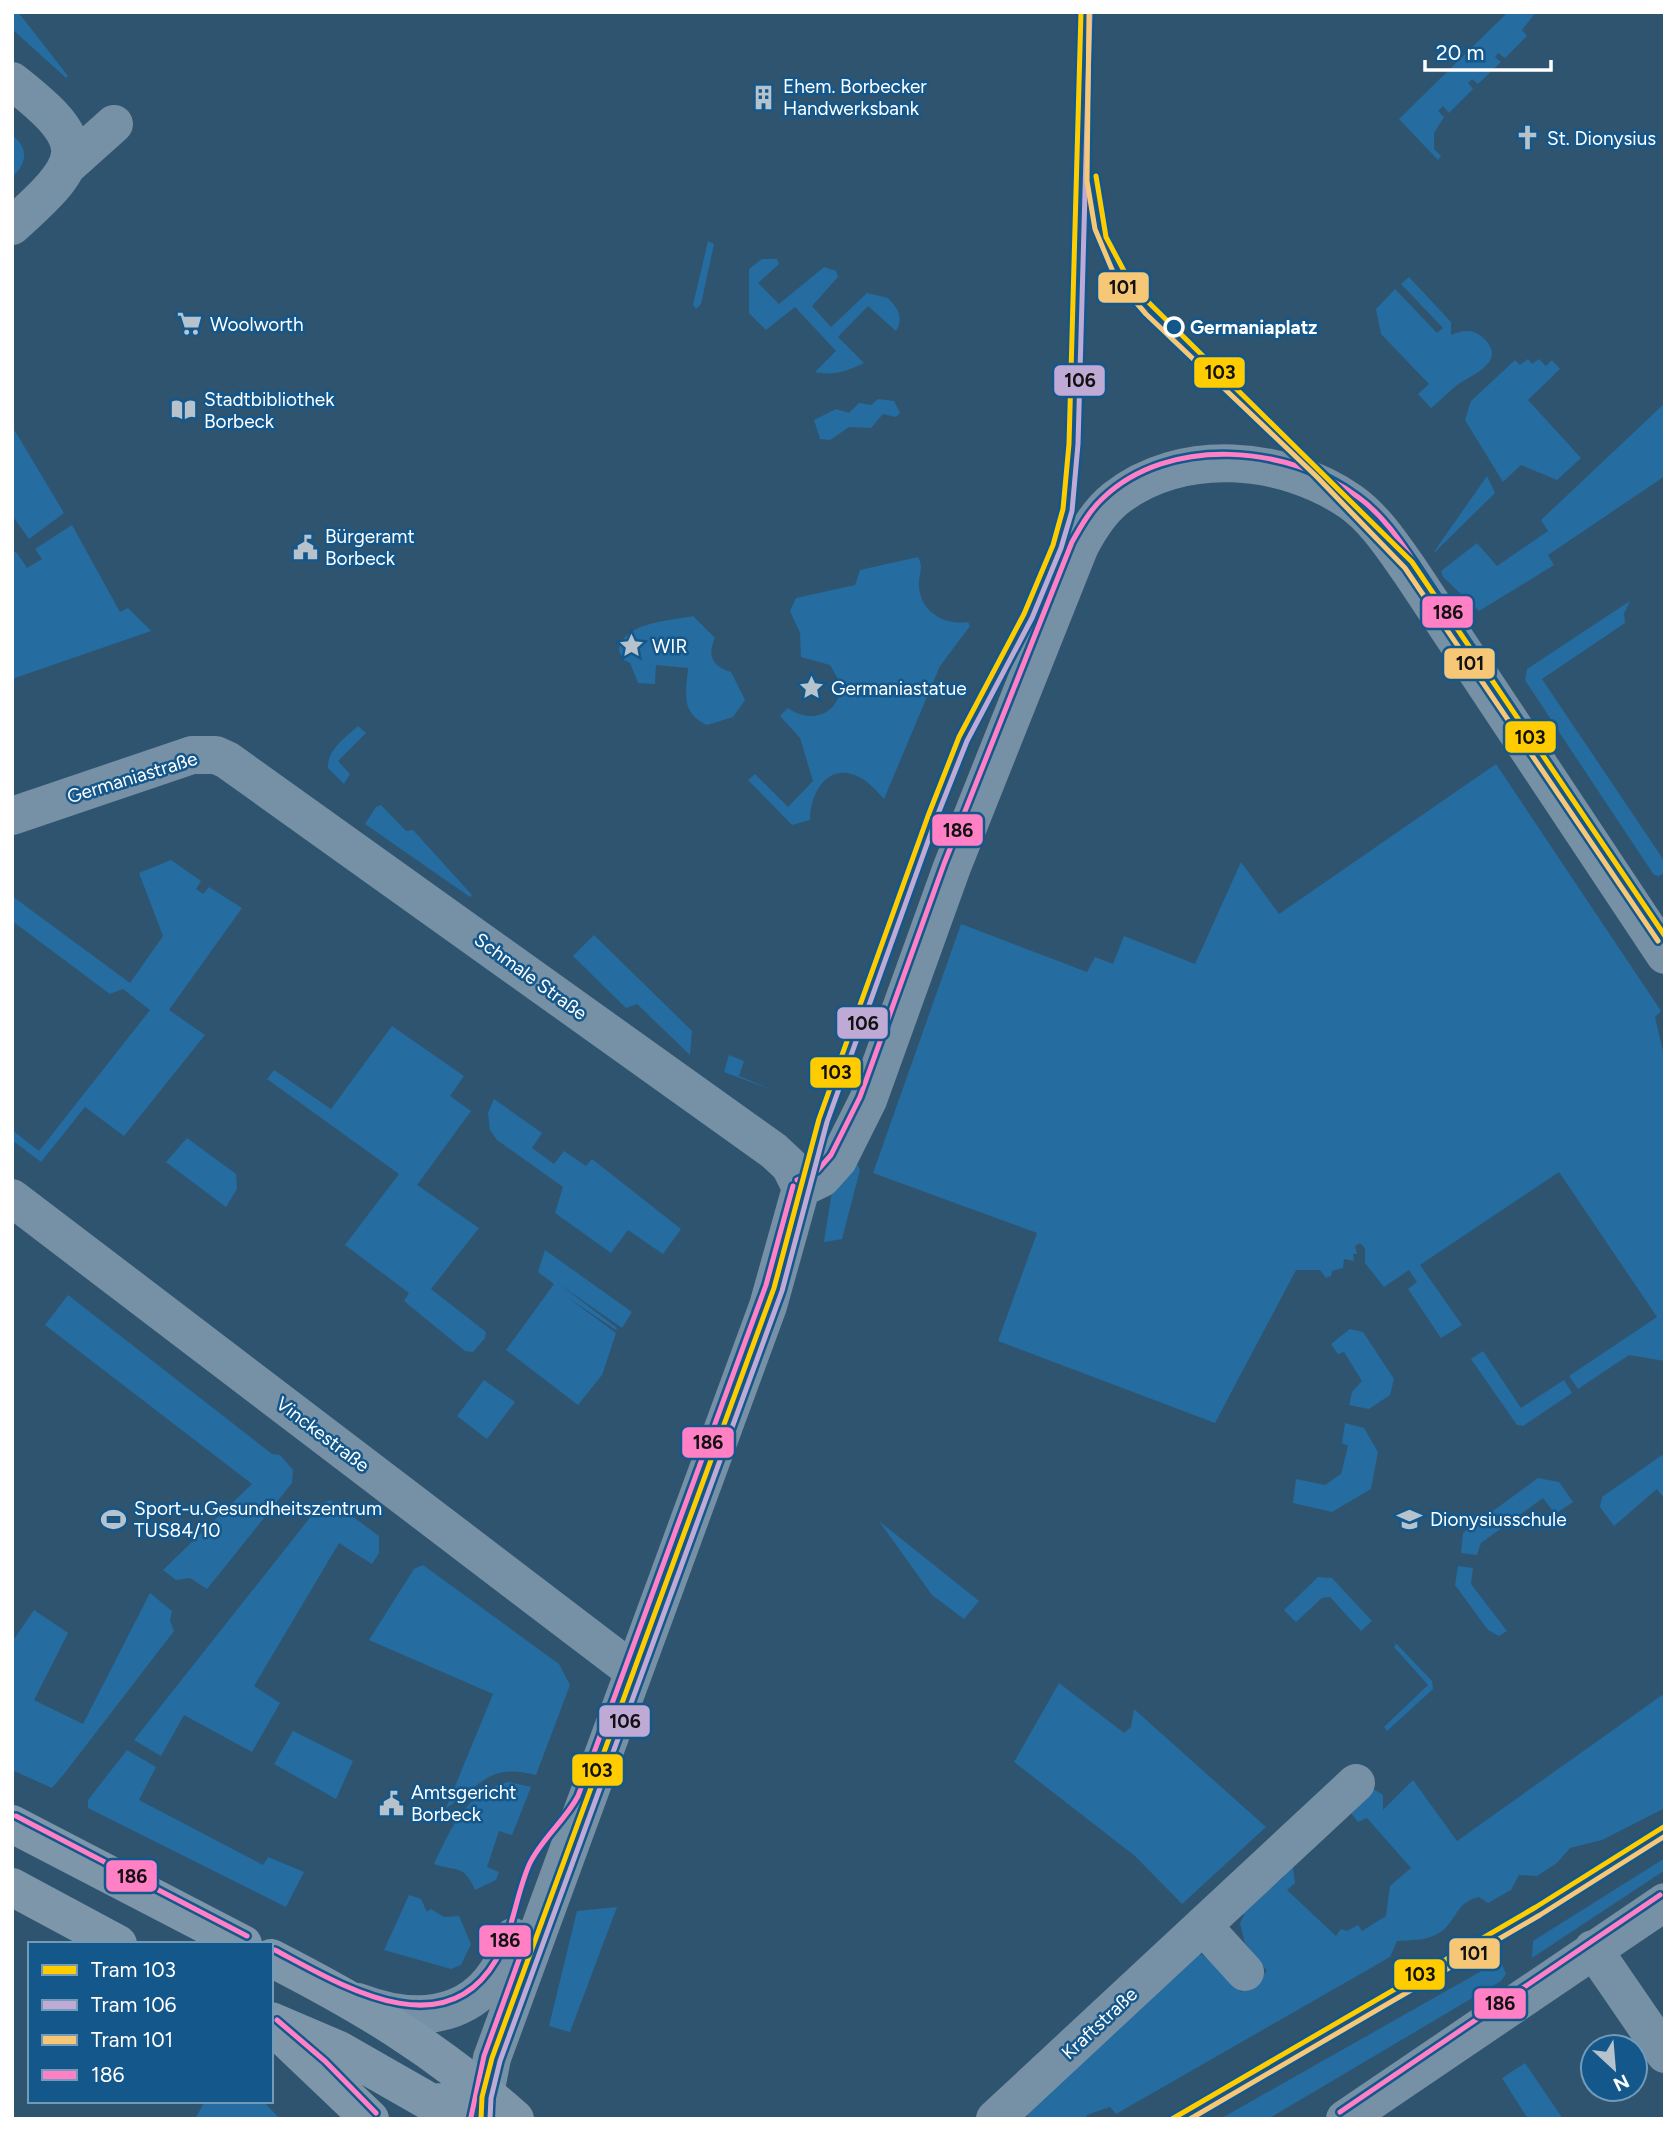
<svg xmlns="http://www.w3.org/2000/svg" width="1677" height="2131" font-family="Figtree,sans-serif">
  <rect width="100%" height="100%" fill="#2f5470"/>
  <!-- green -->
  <path fill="#256ca0" d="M 12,12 L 18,12 L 68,76 L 66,78 L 12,29 Z
    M 1508,12 L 1536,12 L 1522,30 L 1527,36 L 1505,58 L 1498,53 L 1495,57 L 1501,62 L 1478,84 L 1472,79 L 1468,83 L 1473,89 L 1449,113 L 1443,106 L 1438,111 L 1444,117 L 1434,133 L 1434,149 L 1441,156 L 1438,160 L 1399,119 Z
    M 13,136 C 29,148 27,164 12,177 Z
    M 708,241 L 714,244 L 701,304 L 696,309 L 693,305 Z
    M 762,259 L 777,259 L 779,264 L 758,283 L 779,304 L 824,267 L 836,271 L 838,277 L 812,306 L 831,327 L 867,293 L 888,298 C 898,309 904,317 896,331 L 868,306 L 838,337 L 864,363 C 847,371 833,376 815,372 L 836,351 L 795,307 L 766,330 L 749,313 L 749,269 Z
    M 1409,277 L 1451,322 L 1451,335 C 1461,331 1471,328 1481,336 C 1510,360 1474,374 1460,383 C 1450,390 1441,400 1431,408 L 1418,394 L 1429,384 L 1381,334 L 1376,309 L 1395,289 L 1437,333 L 1443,328 L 1401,284 Z
    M 1528,359 L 1532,364 L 1539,359 L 1546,366 L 1552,360 L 1560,369 L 1528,400 L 1581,458 L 1557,480 L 1521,465 L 1503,482 L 1465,420 L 1471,401 L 1515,360 L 1520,365 Z
    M 878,399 L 894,401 L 900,413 L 896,417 L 883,414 L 871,428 L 849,427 L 830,440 L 820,439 L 814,420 L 836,409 L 849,413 L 859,403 L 871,405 Z
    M 1665,403 L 1665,476 L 1548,555 L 1554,565 L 1479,611 L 1443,577 L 1441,571 L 1477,543 L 1497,566 L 1548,531 L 1541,520 Z
    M 15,431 L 64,513 L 29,539 L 12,515 L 12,434 Z
    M 1487,476 L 1495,493 L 1433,554 L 1438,546 Z
    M 72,525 L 120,612 L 128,608 L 151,631 L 12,679 L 12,551 L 17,553 L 27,568 L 42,559 L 35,549 Z
    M 918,557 C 924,567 919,572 919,583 C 918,610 943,626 968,622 L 970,626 L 940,666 L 884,799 C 877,791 869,782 859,777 C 827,761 810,794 810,820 L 792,825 L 748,780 L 755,774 L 788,807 L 813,781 L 800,738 L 780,716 L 788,708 C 812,725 840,714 841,684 L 830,665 L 801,657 L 800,633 L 790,611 L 796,598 L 855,585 L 860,570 Z
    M 1630,601 L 1624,614 L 1625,623 L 1542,679 L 1665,862 L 1665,873 L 1659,876 L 1654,875 L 1557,729 L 1551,725 L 1550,718 L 1525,680 L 1527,669 Z
    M 693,616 L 715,638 C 707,655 712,667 731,672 L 745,700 L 733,717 L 707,725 C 680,712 686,693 688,668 L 656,665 L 655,684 L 638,683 L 630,663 L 624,660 L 619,651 C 622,622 670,621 693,616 Z
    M 358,726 L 366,733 L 338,761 L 350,774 L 344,784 L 328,768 C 327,750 346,737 358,726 Z
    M 1496,764 L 1661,1011 L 1655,1017 L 1665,1060 L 1665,1361 L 1629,1355 L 1578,1389 L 1569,1376 L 1657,1317 L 1559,1172 L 1420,1265 L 1462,1325 L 1441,1338 L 1408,1289 L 1417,1282 L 1409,1270 L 1384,1287 L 1365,1263 L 1365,1248 L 1360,1243 L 1355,1246 L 1357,1254 L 1353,1254 L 1354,1261 L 1344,1259 L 1343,1268 L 1332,1271 L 1331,1276 L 1326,1278 L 1320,1270 L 1296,1270 L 1215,1423 L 998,1341 L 1037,1233 L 873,1173 L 961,924 L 1087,972 L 1095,957 L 1113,964 L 1124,936 L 1195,964 L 1241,862 L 1279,914 Z
    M 381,805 L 406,831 L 413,830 L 472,895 L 470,897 L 365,824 L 376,807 Z
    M 171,860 L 201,881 L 196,889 L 203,894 L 209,887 L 242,908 L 169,1010 L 205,1035 L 124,1136 L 85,1107 L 41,1162 L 12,1140 L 12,1130 L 39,1151 L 150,1010 L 123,989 L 110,994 L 12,921 L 12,896 L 130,983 L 163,936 L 139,873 Z
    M 594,935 L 692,1031 L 690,1055 L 637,1004 L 626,1008 L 573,956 Z
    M 392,1026 L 464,1076 L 450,1096 L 471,1111 L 417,1185 L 479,1228 L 431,1289 L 486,1332 L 485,1338 L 473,1352 L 465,1351 L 404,1301 L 409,1293 L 345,1245 L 399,1174 L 267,1079 L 274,1070 L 331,1109 Z
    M 729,1055 L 744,1061 L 739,1076 L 777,1092 L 724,1072 Z
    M 494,1099 L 542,1133 L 532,1148 L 554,1164 L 564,1151 L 586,1166 L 592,1159 L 681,1229 L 663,1254 L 628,1230 L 611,1253 L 555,1213 L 563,1187 L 497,1140 L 490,1130 L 488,1113 Z
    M 187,1138 L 236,1174 L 237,1189 L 226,1207 L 166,1162 Z
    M 854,1157 L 860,1170 L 842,1239 L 824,1242 L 832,1191 Z
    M 545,1250 L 632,1312 L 622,1328 L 559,1284 L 617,1328 L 616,1330 L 567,1297 L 616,1333 L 602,1375 L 578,1405 L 506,1350 L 554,1284 L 538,1272 Z
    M 68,1295 L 272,1454 L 280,1455 L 293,1470 L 292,1483 L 207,1589 L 190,1578 L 176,1580 L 163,1570 L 252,1484 L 45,1325 Z
    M 1350,1329 L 1363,1332 L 1394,1379 L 1390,1395 L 1369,1409 L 1349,1405 L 1352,1392 L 1362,1381 L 1344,1352 L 1338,1354 L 1331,1344 Z
    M 1483,1351 L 1521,1408 L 1564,1380 L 1572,1393 L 1523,1426 L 1517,1425 L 1471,1359 Z
    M 484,1380 L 515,1402 L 487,1439 L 457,1416 Z
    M 1345,1423 L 1364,1428 L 1378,1452 L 1371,1489 L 1332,1512 L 1293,1503 L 1296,1479 L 1325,1485 L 1341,1474 L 1348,1446 L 1342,1443 Z
    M 1665,1453 L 1665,1500 L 1657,1489 L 1614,1526 L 1600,1507 L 1602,1497 Z
    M 1538,1478 L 1559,1482 L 1573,1502 L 1555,1514 L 1543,1498 L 1481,1543 L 1477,1555 L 1461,1553 L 1463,1533 Z
    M 330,1500 L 379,1536 L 379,1553 L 372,1564 L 339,1543 L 254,1686 L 280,1703 L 252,1752 L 184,1715 L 161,1756 L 134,1740 L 320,1505 Z
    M 879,1521 L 979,1601 L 964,1619 L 932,1595 Z
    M 423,1565 L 559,1664 L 570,1685 L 536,1775 C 486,1762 482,1787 446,1808 L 493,1694 L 369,1640 L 414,1569 Z
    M 1458,1566 L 1473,1568 L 1471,1584 L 1507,1631 L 1499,1636 L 1488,1630 L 1455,1585 Z
    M 1318,1577 L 1332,1578 L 1372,1621 L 1361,1631 L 1330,1597 L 1322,1598 L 1296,1622 L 1284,1610 Z
    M 150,1593 L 172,1611 L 170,1621 L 174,1631 L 64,1774 L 52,1788 L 12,1770 L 12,1642 L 34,1610 L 68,1633 L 34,1700 L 83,1724 Z
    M 1390,1637 L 1432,1681 L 1433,1689 L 1387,1731 L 1384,1727 L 1428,1685 L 1394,1647 L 1396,1644 Z
    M 1059,1683 L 1124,1733 L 1131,1727 L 1134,1709 L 1266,1827 L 1182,1904 L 1135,1856 L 1014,1762 Z
    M 1665,1693 L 1665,1808 L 1602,1840 L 1570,1848 L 1557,1863 L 1537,1876 L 1519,1875 L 1511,1890 L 1488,1903 L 1479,1897 C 1458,1903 1460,1911 1448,1925 C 1436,1941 1414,1940 1397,1941 L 1390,1957 L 1116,2114 L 1110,2107 L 1087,2115 L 1086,2119 L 1028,2118 L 1026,2108 L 1127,2008 L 1141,2010 L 1146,1994 L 1195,1951 L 1208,1958 L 1241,1992 L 1267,1971 L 1245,1943 L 1240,1923 L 1244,1915 L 1238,1907 L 1283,1878 L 1285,1869 L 1293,1868 L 1295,1883 L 1287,1890 L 1336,1936 L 1341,1929 L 1347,1931 L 1358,1925 L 1362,1931 L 1386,1916 L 1390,1886 L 1411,1868 L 1367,1818 L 1358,1822 L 1351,1813 L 1370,1787 L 1383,1795 L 1383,1810 L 1413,1780 L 1457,1841 Z
    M 293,1731 L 353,1761 L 336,1799 L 274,1764 Z
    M 127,1750 L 156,1767 L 139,1800 L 263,1865 L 268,1857 L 304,1872 L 286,1907 L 88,1808 L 88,1800 Z
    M 509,1782 L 531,1787 L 512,1835 L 499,1831 L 487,1867 L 499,1872 L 496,1880 L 475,1890 C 464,1863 455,1872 434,1864 C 450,1830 468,1789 509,1782 Z
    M 1665,1858 L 1665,1870 L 1532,1958 L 1533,1941 Z
    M 409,1895 L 421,1899 L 427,1912 L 431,1909 L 444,1917 L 459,1916 L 471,1944 L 461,1965 L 451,1969 L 384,1950 Z
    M 617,1907 L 570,2032 L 549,2026 L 577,1911 Z
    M 1502,1964 L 1506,1974 L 1501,1981 L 1268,2119 L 1220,2119 L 1485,1969 Z
    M 1525,2063 L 1563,2119 L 1528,2119 L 1502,2078 Z
    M 205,2101 L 263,2101 L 280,2119 L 195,2119 Z"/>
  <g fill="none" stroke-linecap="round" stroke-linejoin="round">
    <!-- street -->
    <path stroke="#7690a5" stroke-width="38" d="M 12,81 C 93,144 86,160 12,226
      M 66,167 L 114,124
      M 12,816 L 192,755 L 216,755 L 227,760 L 774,1151 L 790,1166 L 801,1188
      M 801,1188 L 822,1178 L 838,1160 L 868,1100 L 952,867 L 1080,546 C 1089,529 1099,512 1115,499 C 1181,446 1285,456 1351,502 C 1375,519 1393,547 1410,571 L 1665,955
      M 12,1198 L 633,1671
      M 1204,1927 L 1245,1972
      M 1593,1949 L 1665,2054
      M 358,2002 C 429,2029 490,2013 513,1937
      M 480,2119 L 492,2058 L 768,1306 L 801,1188
      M 995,2119 L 1356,1783
      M 1345,2119 L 1665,1902"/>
    <!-- secondary -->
    <path stroke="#7d96a9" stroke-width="38" d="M 12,1824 L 243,1944
      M 12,1887 L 118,1944
      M 271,1958 C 365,2006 436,2049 515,2119
      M 271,2021 L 339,2050 L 430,2102 L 460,2103 L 483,2090
      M 286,2039 L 370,2119"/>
    <!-- tram -->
    <path stroke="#7890a4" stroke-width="2" d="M 1012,640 C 1032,604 1049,561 1077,530 C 1153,445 1287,444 1370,519"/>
    <defs>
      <path id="bus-1" d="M 797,1180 L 817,1171 L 831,1155 L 860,1097 L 944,864 L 1072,542 C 1081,526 1090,510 1103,498 C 1169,435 1289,445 1358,497 C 1383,515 1400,541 1417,566 L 1665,939
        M 16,1816 L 247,1936
        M 275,1950 C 341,1985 444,2049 496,1960 C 513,1931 516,1895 529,1865 C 541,1839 565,1821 578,1796 L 766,1285 L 793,1186
        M 277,2020 L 325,2061 L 376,2113
        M 1340,2112 L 1660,1895
        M 471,2117 L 484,2056 L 525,1943"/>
    </defs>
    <!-- bus-1 casing -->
    <use href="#bus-1" stroke="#14578b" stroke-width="10"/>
    <!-- bus-1 -->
    <use href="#bus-1" stroke="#ff80c5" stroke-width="5"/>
    <defs>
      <path id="tram-1" d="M 1096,176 L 1106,237 L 1132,286 L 1412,562 L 1665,936
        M 481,2119 L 482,2097 L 492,2058 L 774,1288 L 819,1119 L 928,816 L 959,737 L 1024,614 L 1053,545 L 1063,509 L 1069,444 L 1081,12
        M 1172,2119 L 1536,1907 L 1665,1826"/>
      <path id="tram-2" d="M 490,2119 L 491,2098 L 500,2061 L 782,1291 L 827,1122 L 936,819 L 967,741 L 1032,618 L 1061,548 L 1072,511 L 1078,444 L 1090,12"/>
      <path id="tram-3" d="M 1089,12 L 1087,181 L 1095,229 L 1116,279 L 1146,314 L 1316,476 L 1405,568 L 1658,941
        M 1190,2119 L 1540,1915 L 1665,1836"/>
    </defs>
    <!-- tram-1 casing -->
    <use href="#tram-1" stroke="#14578b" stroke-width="10"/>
    <!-- tram-2 casing -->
    <use href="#tram-2" stroke="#14578b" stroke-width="10"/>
    <!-- tram-3 casing -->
    <use href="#tram-3" stroke="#14578b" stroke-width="10"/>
    <!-- tram-1 -->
    <use href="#tram-1" stroke="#fc0" stroke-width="5"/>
    <!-- tram-2 -->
    <use href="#tram-2" stroke="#bfaad5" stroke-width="5"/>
    <!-- tram-3 -->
    <use href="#tram-3" stroke="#f5c776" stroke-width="5"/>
  </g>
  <!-- icons -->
  <defs>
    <symbol id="building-bare" viewBox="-9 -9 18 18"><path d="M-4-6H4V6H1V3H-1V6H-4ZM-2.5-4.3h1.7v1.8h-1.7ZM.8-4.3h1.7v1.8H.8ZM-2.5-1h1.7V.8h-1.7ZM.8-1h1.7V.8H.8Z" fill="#b6c3cd" stroke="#14578b" stroke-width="2.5" paint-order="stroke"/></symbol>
    <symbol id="church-bare" viewBox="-9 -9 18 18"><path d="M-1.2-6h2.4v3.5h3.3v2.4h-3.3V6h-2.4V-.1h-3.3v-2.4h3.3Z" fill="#b6c3cd" stroke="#14578b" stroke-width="2.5" paint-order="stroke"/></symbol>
    <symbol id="supermarket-bare" viewBox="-9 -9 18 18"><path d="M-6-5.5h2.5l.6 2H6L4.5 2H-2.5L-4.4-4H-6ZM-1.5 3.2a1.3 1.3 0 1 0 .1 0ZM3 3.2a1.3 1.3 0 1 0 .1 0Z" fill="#b6c3cd" stroke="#14578b" stroke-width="2.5" paint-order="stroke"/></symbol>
    <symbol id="library-bare" viewBox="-9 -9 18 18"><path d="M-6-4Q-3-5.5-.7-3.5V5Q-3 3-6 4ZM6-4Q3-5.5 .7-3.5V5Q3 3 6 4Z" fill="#b6c3cd" stroke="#14578b" stroke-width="2.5" paint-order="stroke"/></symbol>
    <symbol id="civic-bare" viewBox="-9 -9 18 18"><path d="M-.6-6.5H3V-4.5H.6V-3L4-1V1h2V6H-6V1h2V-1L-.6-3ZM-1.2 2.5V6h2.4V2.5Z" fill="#b6c3cd" stroke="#14578b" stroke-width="2.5" paint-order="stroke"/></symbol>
    <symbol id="sight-bare" viewBox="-9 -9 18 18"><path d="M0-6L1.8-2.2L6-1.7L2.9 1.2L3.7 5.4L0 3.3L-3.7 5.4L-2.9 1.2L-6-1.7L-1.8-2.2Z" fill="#b6c3cd" stroke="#14578b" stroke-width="2.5" paint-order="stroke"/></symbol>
    <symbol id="stadium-bare" viewBox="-9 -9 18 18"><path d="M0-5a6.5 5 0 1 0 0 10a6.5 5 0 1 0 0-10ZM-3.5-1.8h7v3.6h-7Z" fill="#b6c3cd" stroke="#14578b" stroke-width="2.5" paint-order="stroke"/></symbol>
    <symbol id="school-bare" viewBox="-9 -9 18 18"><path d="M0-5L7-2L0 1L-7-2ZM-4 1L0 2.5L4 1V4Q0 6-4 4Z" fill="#b6c3cd" stroke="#14578b" stroke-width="2.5" paint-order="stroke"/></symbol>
  </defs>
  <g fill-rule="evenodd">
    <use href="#building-bare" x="746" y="80" width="35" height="35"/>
    <use href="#church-bare" x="1510" y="120" width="35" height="35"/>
    <use href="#supermarket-bare" x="172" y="306" width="35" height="35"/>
    <use href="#library-bare" x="166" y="392" width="35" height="35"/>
    <use href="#civic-bare" x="288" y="530" width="35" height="35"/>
    <use href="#sight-bare" x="614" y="628" width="35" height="35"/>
    <use href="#sight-bare" x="794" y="670" width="35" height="35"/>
    <use href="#stadium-bare" x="96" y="1502" width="35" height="35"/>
    <use href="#school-bare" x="1392" y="1502" width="35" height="35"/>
    <use href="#civic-bare" x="374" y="1786" width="35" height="35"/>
  </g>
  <!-- markers -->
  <circle fill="#14578b" stroke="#fff" stroke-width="3.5" cx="1174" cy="327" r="9"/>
  <g text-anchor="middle" stroke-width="5" stroke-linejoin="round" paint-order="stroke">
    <!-- poi labels -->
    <g font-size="19" fill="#fff" stroke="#14578b" text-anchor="start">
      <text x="783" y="93">Ehem. Borbecker<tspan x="783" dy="22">Handwerksbank</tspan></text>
      <text x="1547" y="145">St. Dionysius</text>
      <text x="210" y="331">Woolworth</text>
      <text x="204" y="406">Stadtbibliothek<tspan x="204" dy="22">Borbeck</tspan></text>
      <text x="325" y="543">Bürgeramt<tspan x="325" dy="22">Borbeck</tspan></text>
      <text x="652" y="653">WIR</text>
      <text x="831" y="695">Germaniastatue</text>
      <text x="134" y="1515">Sport-u.Gesundheitszentrum<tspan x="134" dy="22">TUS84/10</tspan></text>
      <text x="1430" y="1526">Dionysiusschule</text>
      <text x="411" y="1799">Amtsgericht<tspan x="411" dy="22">Borbeck</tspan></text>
    </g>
    <!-- stop labels -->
    <g font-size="19" font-weight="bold" fill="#fff" stroke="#14578b" text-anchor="start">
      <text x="1190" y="334">Germaniaplatz</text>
    </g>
    <!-- street labels -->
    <g font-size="19" fill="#fff" stroke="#14578b">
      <text transform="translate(132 777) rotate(-17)" y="7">Germaniastraße</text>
      <text transform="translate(531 976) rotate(36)" y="7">Schmale Straße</text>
      <text transform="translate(323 1434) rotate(37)" y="7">Vinckestraße</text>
      <text transform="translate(1099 2023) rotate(-43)" y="7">Kraftstraße</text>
    </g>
  </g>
  <g stroke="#14578b" stroke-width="2.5">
    <rect x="1097" y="271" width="53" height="33" rx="7" fill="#f5c776"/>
    <rect x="1193" y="356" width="53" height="33" rx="7" fill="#fc0"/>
    <rect x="1053" y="364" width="53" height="33" rx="7" fill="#bfaad5"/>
    <rect x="1421" y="595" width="53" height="34" rx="7" fill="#ff80c5"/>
    <rect x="1443" y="647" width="53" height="33" rx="7" fill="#f5c776"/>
    <rect x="1504" y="720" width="53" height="34" rx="7" fill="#fc0"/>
    <rect x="931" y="813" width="53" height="34" rx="7" fill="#ff80c5"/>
    <rect x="836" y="1006" width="53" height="34" rx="7" fill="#bfaad5"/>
    <rect x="809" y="1056" width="53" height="33" rx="7" fill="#fc0"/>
    <rect x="681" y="1426" width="54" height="33" rx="7" fill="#ff80c5"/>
    <rect x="598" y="1704" width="53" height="34" rx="7" fill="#bfaad5"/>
    <rect x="571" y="1753" width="53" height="34" rx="7" fill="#fc0"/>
    <rect x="105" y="1859" width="53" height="34" rx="7" fill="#ff80c5"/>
    <rect x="478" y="1924" width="54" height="34" rx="7" fill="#ff80c5"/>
    <rect x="1448" y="1937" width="53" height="33" rx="7" fill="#f5c776"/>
    <rect x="1393" y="1958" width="53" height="33" rx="7" fill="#fc0"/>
    <rect x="1473" y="1987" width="54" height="33" rx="7" fill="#ff80c5"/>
  </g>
  <g font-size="19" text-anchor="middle" font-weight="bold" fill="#111">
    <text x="1123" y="294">101</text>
    <text x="1220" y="379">103</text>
    <text x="1080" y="387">106</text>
    <text x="1448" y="619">186</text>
    <text x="1470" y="670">101</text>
    <text x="1530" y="744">103</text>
    <text x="958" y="837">186</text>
    <text x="863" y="1030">106</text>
    <text x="836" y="1079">103</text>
    <text x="708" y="1449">186</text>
    <text x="625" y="1728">106</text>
    <text x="597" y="1777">103</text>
    <text x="132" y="1883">186</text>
    <text x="505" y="1947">186</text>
    <text x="1474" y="1960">101</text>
    <text x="1420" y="1981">103</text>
    <text x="1500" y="2010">186</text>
  </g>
  <!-- border -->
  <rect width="1677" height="2131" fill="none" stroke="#ffffff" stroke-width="28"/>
  <!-- legend -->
  <rect x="28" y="1942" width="245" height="161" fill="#14578b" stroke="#729ab9" stroke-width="2"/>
  <rect x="42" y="1965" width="35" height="10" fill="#ffcc00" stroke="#729ab9" stroke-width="2"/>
  <text x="91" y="1977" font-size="21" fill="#ffffff">Tram 103</text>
  <rect x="42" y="2000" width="35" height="10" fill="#bfaad5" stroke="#729ab9" stroke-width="2"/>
  <text x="91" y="2012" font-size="21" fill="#ffffff">Tram 106</text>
  <rect x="42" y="2035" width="35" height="10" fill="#f5c776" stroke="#729ab9" stroke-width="2"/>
  <text x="91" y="2047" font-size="21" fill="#ffffff">Tram 101</text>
  <rect x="42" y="2070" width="35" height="10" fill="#ff80c5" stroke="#729ab9" stroke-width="2"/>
  <text x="91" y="2082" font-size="21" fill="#ffffff">186</text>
  <!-- north arrow -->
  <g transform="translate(1614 2068) rotate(154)"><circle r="33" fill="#14578b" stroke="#729ab9" stroke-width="2"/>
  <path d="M0-5L12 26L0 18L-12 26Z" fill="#b6c3cd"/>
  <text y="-10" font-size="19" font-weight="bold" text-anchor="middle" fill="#ffffff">N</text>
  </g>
  <!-- scale -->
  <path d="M1425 60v10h126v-10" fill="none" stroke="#ffffff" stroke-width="3.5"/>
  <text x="1436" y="60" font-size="21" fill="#ffffff" stroke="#14578b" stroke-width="5" paint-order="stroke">20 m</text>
</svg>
